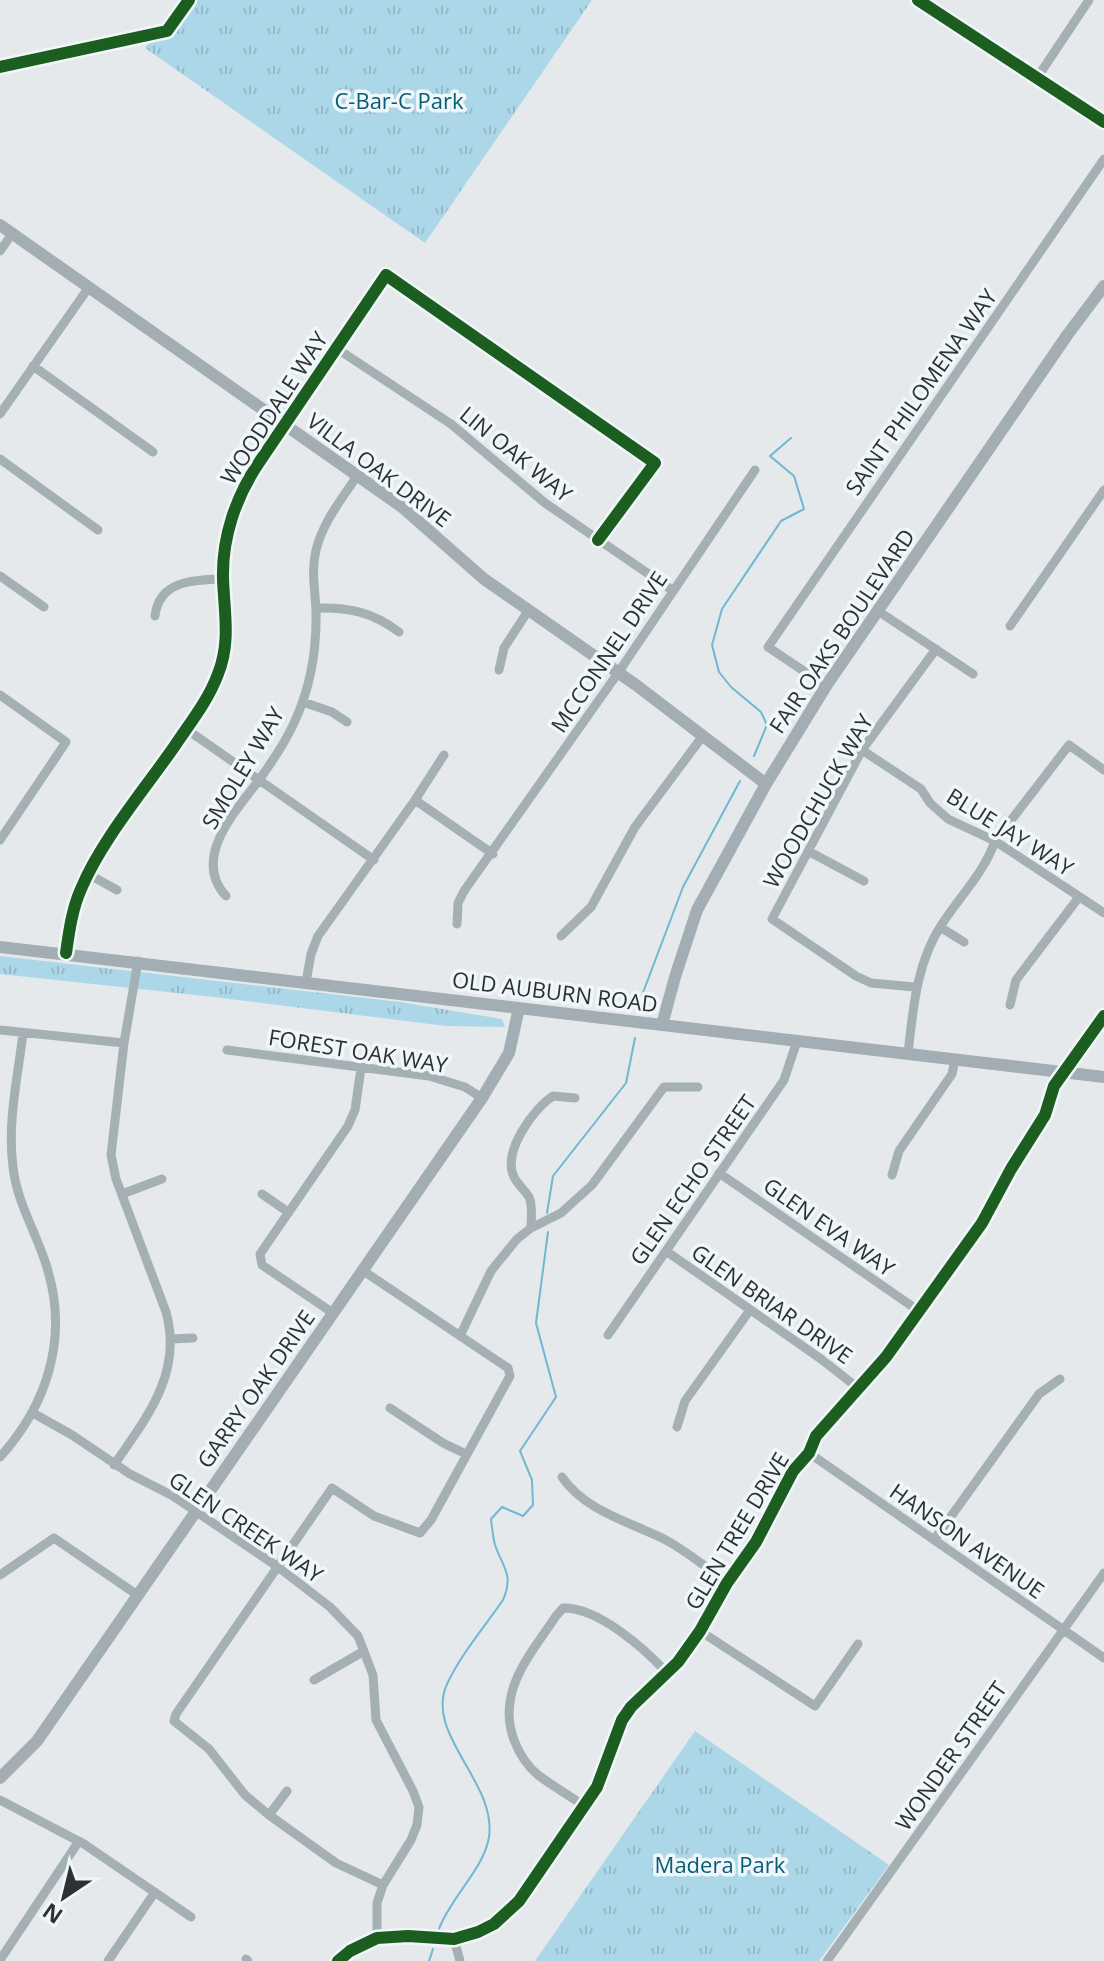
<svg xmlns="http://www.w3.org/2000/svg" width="1104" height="1961" font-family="'Open Sans',sans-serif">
  <defs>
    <pattern id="park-tufts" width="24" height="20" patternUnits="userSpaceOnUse" patternTransform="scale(2)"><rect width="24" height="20" fill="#acd7e8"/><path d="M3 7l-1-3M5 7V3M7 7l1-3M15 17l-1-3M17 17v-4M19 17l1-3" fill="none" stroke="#94b9c7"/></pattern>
  </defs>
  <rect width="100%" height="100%" fill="#e5e9eb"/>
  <!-- park -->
  <path fill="url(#park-tufts)" d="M 180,0 L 592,0 L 425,243 L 145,48 Z
    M 0,956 L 400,1002 L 502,1019 L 505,1027 L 446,1026 L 214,997 L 0,974 Z
    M 695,1731 L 889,1865 L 819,1961 L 535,1961 Z"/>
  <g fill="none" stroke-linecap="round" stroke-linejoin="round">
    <!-- stream -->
    <path stroke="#6fb8d2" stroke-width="2" d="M 754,756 L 767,725 L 761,712 L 731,687 L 719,672 L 712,645 L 722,609 L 781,521 L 804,509 L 794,476 L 770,456 L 791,438
      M 639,1003 L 683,887 L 740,781
      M 547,1213 L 553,1176 L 626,1083 L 635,1038
      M 439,1929 C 450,1898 484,1869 489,1837 C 497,1781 422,1733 448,1682 C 462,1653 485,1626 503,1600 C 514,1574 503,1568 495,1545 C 493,1537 492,1528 491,1519 L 502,1507 L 523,1516 L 533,1505 L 532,1480 L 520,1451 L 556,1397 L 536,1323 L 548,1232
      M 429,1961 L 433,1949"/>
    <!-- street -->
    <path stroke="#a5b0b4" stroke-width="9" d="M 1037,78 L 1089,0
      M 0,251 L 12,234
      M 336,348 L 451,424 L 545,503 L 672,590
      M 33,366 L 153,452
      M 0,414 L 89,287
      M 0,459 L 98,530
      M 0,576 L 44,607
      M 316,608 C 349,607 372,612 399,632
      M 878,611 L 973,674
      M 155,616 C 159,580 194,580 223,579
      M 1010,626 L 1104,490
      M 499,670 L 504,648 L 528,611
      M 826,686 L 768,647 L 1104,159
      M 0,695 L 66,742 L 0,840
      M 303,702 L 332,712 L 347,722
      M 186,729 L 374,860
      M 862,750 L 921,789 L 930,803 L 948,819 L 995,841 L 1104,913
      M 415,800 L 493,854
      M 808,851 L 864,881
      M 88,874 L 117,890
      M 226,896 C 191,858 236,811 259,780 C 272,762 285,743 294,723 C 311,687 317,650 316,610 C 315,589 311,571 316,550 C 323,522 341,500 357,476
      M 457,924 L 458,903 L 464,891 L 618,673 L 755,470
      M 940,927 L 964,942
      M 561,936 L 591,907 L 635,827 L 702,737
      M 66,953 C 69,932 72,909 81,889 C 101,841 144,790 174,747 C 190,723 208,701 218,674 C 231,642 224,611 223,578 C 222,537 236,497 258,464 L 386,275 L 655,463 L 598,540
      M 306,982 L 311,954 L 318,936 L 415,800 L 444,755
      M 915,987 L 871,983 L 856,976 L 772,919 L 862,750 L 936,649
      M 1010,1005 L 1016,980 L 1079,897
      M 0,1030 L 124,1043
      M 227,1050 L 429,1076 L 465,1087 L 482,1098
      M 908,1054 C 913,1010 916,963 942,924 C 960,896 984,873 995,841 L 1069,745 L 1104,770
      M 719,1173 L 919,1311
      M 892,1175 L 899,1151 L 952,1074 L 955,1060
      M 122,1194 L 162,1179
      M 262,1194 L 288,1212
      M 531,1228 C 531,1219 533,1205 529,1197 C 525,1190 517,1184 514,1177 C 502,1152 533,1109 553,1096 L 575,1098
      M 666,1251 L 821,1359 L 858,1388
      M 362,1270 L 508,1368 L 510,1376 L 431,1520 L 420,1533 L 374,1516 L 332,1488 L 176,1714 L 174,1721 L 209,1749 L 245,1795 L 269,1815 L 336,1863 L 383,1885
      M 333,1313 L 262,1265 L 260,1254 L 348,1126 L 355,1110 L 361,1068
      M 608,1335 L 784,1080 L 797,1041
      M 460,1336 L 491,1271 L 499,1261 L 517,1239 L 531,1228 L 561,1213 L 592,1185 L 664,1087 L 698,1087
      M 171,1339 L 193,1338
      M 390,1408 L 443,1443 L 466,1454
      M 33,1413 L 72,1435 L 130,1474 L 173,1496 L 278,1567 L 330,1607 L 358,1636 L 373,1675 L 376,1720 L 413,1791 L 419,1807 L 417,1825 L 411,1840 L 383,1885 L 377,1903 L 377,1938
      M 677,1427 L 685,1401 L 750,1310
      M 809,1453 L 1104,1658
      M 0,1457 C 47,1405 68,1339 48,1271 C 38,1235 17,1204 13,1167 C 7,1123 18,1076 23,1033
      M 114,1465 C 147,1417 183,1373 166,1312 L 116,1179 L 111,1155 L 124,1043 L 138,961
      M 562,1477 C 585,1511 630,1522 664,1539 C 687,1551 707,1568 727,1583
      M 934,1540 L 1039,1394 L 1060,1379
      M 0,1575 L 54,1538 L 136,1594
      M 700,1631 L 815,1706 L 858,1644
      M 314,1680 L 364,1651
      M 0,1800 L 84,1844 L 191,1917
      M 585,1806 C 569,1796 553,1786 538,1775 C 527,1766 519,1753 514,1740 C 496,1691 531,1654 556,1616 L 563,1608 C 598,1607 645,1649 667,1673
      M 269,1815 L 287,1791
      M 454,1939 L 460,1961
      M 246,1959 L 248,1961
      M 0,1960 L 79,1841
      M 108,1961 L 155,1892
      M 338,1961 L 350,1951 L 377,1938 L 408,1936 L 454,1939 L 478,1932 L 494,1924 L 519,1901 L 597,1787 L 622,1720 L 631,1707 L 678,1662 L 700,1631 L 727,1583 L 756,1542 L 793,1471 L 809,1453 L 816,1436 L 886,1357 L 982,1223 L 1011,1169 L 1045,1115 L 1054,1086 L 1104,1016
      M 827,1961 L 1104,1573"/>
    <!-- secondary -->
    <path stroke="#a3aeb4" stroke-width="12" d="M 918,0 L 1104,122
      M 0,225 L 402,507 L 484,579 L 636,685 L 766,784
      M 0,947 L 1104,1077
      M 662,1025 L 675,977 L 697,910 L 766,784 L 826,686 L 1068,334 L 1104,286
      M 0,1778 L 37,1741 L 482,1098 L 509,1053 L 519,1008"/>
    <defs>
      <path id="cycleway" d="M 918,0 L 1104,122
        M 0,67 L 167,31 L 189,0
        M 66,953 C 69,932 72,909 81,889 C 101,841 144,790 174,747 C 190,723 208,701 218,674 C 231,642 224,611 223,578 C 222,537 236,497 258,464 L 386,275 L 655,463 L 598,540
        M 338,1961 L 350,1951 L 377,1938 L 408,1936 L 454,1939 L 478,1932 L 494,1924 L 519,1901 L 597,1787 L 622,1720 L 631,1707 L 678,1662 L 700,1631 L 727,1583 L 756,1542 L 793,1471 L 809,1453 L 816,1436 L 886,1357 L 982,1223 L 1011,1169 L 1045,1115 L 1054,1086 L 1104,1016"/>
    </defs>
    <!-- cycleway casing -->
    <use href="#cycleway" stroke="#f0f7fa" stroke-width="17"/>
    <!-- cycleway -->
    <use href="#cycleway" stroke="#1b5e20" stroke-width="12"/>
  </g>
  <g text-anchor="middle" stroke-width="7" stroke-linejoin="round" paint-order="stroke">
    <!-- park labels -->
    <g font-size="22" fill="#075c76" stroke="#f0f7fa">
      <text x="399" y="109">C-Bar-C Park</text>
      <text x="720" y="1873">Madera Park</text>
    </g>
    <!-- street labels -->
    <g font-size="22" fill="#2e3132" stroke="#f0f7fa">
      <text transform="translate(921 392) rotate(-55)" y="8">SAINT PHILOMENA WAY</text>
      <text transform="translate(274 408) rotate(-57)" y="8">WOODDALE WAY</text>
      <text transform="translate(516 454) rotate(39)" y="8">LIN OAK WAY</text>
      <text transform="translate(379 470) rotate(37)" y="8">VILLA OAK DRIVE</text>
      <text transform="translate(842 631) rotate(-56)" y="8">FAIR OAKS BOULEVARD</text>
      <text transform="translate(609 652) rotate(-56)" y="8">MCCONNEL DRIVE</text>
      <text transform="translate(243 768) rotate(-59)" y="8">SMOLEY WAY</text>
      <text transform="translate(818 801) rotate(-60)" y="8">WOODCHUCK WAY</text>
      <text transform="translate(1010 832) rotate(32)" y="8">BLUE JAY WAY</text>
      <text transform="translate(555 992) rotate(7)" y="8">OLD AUBURN ROAD</text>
      <text transform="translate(358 1051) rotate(9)" y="8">FOREST OAK WAY</text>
      <text transform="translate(693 1180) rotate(-55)" y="8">GLEN ECHO STREET</text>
      <text transform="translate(829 1227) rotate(35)" y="8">GLEN EVA WAY</text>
      <text transform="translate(772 1304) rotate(35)" y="8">GLEN BRIAR DRIVE</text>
      <text transform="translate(256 1389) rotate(-55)" y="8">GARRY OAK DRIVE</text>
      <text transform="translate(246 1527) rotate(34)" y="8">GLEN CREEK WAY</text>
      <text transform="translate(737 1531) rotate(-59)" y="8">GLEN TREE DRIVE</text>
      <text transform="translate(967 1541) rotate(35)" y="8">HANSON AVENUE</text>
      <text transform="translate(951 1756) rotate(-55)" y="8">WONDER STREET</text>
    </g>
  </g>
  <!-- north arrow -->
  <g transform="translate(64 1897) rotate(215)" stroke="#f0f7fa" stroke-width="6" paint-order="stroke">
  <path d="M0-6L14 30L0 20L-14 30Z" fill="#2e3132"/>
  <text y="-12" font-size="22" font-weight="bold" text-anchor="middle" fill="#2e3132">N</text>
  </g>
</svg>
